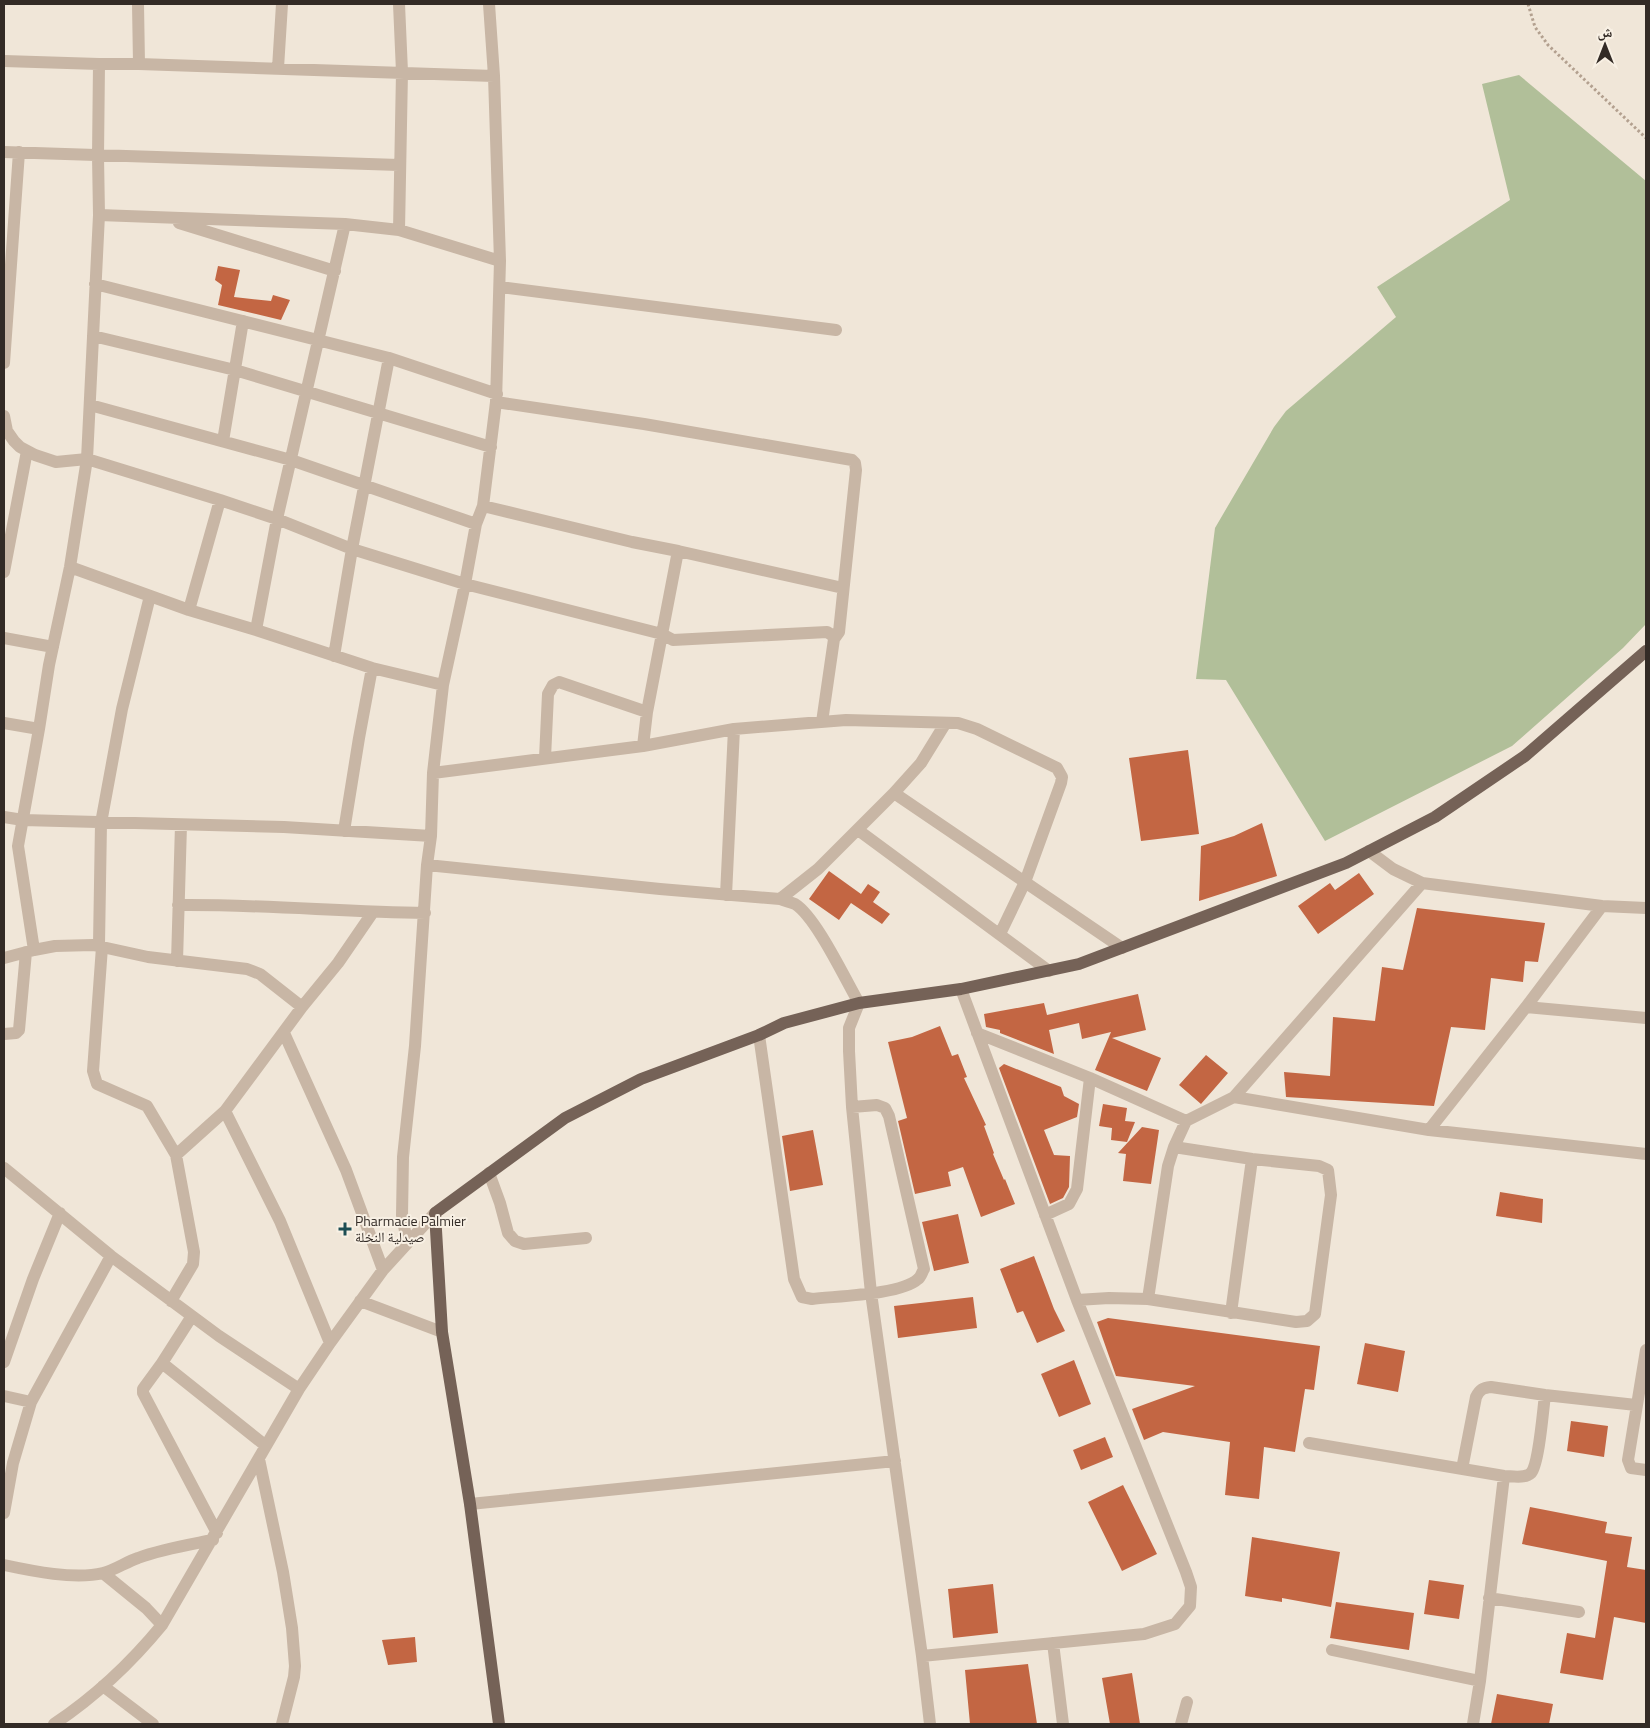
<svg xmlns="http://www.w3.org/2000/svg" width="1650" height="1728" font-family="'Titillium Web','Noto Naskh Arabic',sans-serif">
  <rect width="100%" height="100%" fill="#f0e6d8"/>
  <!-- green -->
  <path fill="#b1bf99" d="M 1519,75 L 1646,181 L 1646,624 L 1623,648 L 1512,746 L 1325,841 L 1226,680 L 1196,679 L 1215,528 L 1274,427 L 1286,411 L 1396,317 L 1377,287 L 1510,200 L 1482,84 Z"/>
  <!-- building -->
  <path fill="#c36643" d="M 218,266 L 240,270 L 234,297 L 271,301 L 273,295 L 290,300 L 281,320 L 218,305 L 222,285 L 215,280 Z
    M 1188,750 L 1199,834 L 1141,841 L 1129,758 Z
    M 1262,823 L 1277,876 L 1199,901 L 1201,846 L 1234,836 Z
    M 829,871 L 861,894 L 868,884 L 880,892 L 873,902 L 890,914 L 882,924 L 851,903 L 839,920 L 809,899 Z
    M 1359,873 L 1374,894 L 1318,934 L 1298,906 L 1330,883 L 1335,890 Z
    M 1417,908 L 1545,923 L 1538,962 L 1525,961 L 1523,982 L 1491,978 L 1485,1030 L 1451,1027 L 1434,1106 L 1286,1097 L 1284,1072 L 1330,1076 L 1333,1017 L 1375,1021 L 1382,967 L 1403,970 Z
    M 1138,994 L 1146,1030 L 1112,1038 L 1161,1058 L 1147,1091 L 1095,1070 L 1111,1032 L 1082,1039 L 1079,1023 L 1049,1030 L 1054,1054 L 1000,1033 L 1000,1030 L 986,1027 L 984,1014 L 1044,1003 L 1047,1015 Z
    M 940,1026 L 952,1056 L 958,1054 L 967,1077 L 964,1078 L 986,1125 L 984,1126 L 994,1153 L 993,1154 L 1004,1180 L 1005,1179 L 1015,1204 L 981,1217 L 963,1167 L 948,1172 L 951,1186 L 915,1194 L 898,1121 L 907,1118 L 888,1042 L 912,1037 Z
    M 1206,1055 L 1228,1073 L 1201,1104 L 1179,1085 Z
    M 1004,1064 L 1061,1087 L 1064,1096 L 1079,1104 L 1077,1117 L 1044,1130 L 1054,1155 L 1070,1156 L 1069,1187 L 1063,1198 L 1050,1204 L 999,1068 Z
    M 1103,1104 L 1127,1108 L 1125,1121 L 1135,1122 L 1127,1142 L 1111,1140 L 1112,1128 L 1099,1126 Z
    M 1142,1127 L 1159,1130 L 1151,1184 L 1123,1181 L 1126,1154 L 1118,1153 Z
    M 813,1130 L 823,1185 L 790,1191 L 782,1136 Z
    M 1500,1192 L 1543,1199 L 1542,1223 L 1496,1216 Z
    M 958,1214 L 969,1263 L 934,1271 L 922,1222 Z
    M 1034,1256 L 1054,1309 L 1065,1331 L 1037,1343 L 1023,1311 L 1017,1313 L 1000,1269 Z
    M 973,1297 L 977,1328 L 898,1338 L 894,1306 Z
    M 1108,1318 L 1320,1346 L 1314,1390 L 1305,1389 L 1295,1452 L 1264,1447 L 1259,1499 L 1225,1495 L 1230,1442 L 1163,1432 L 1144,1440 L 1132,1409 L 1195,1386 L 1116,1376 L 1097,1322 Z
    M 1365,1343 L 1405,1351 L 1398,1392 L 1357,1384 Z
    M 1074,1360 L 1091,1404 L 1059,1417 L 1041,1374 Z
    M 1571,1421 L 1608,1426 L 1604,1457 L 1567,1451 Z
    M 1105,1437 L 1113,1457 L 1081,1470 L 1073,1450 Z
    M 1123,1485 L 1157,1554 L 1122,1571 L 1088,1502 Z
    M 1530,1507 L 1607,1522 L 1605,1533 L 1632,1537 L 1627,1567 L 1646,1570 L 1646,1623 L 1614,1617 L 1603,1680 L 1560,1673 L 1567,1633 L 1595,1638 L 1607,1561 L 1522,1544 Z
    M 1252,1537 L 1340,1552 L 1331,1607 L 1282,1598 L 1282,1602 L 1245,1596 Z
    M 1429,1580 L 1464,1585 L 1459,1619 L 1424,1614 Z
    M 993,1584 L 998,1633 L 953,1638 L 948,1589 Z
    M 1336,1602 L 1414,1613 L 1409,1650 L 1330,1638 Z
    M 415,1637 L 417,1662 L 388,1665 L 382,1640 Z
    M 1028,1664 L 1037,1724 L 970,1724 L 965,1670 Z
    M 1132,1673 L 1140,1724 L 1110,1724 L 1102,1678 Z
    M 1497,1694 L 1553,1704 L 1549,1724 L 1491,1724 Z"/>
  <g fill="none" stroke-linecap="round" stroke-linejoin="round">
    <!-- path -->
    <path stroke="#b3a08f" stroke-width="3" stroke-dasharray="2.5 2.5" stroke-linecap="butt" d="M 1528,4 L 1535,27 L 1548,45 L 1646,138"/>
    <!-- minor -->
    <path stroke="#c8b6a5" stroke-width="12" d="M 138,4 L 139,64
      M 4,61 L 99,64 L 139,64 L 494,76
      M 278,68 L 282,4
      M 4,152 L 399,165
      M 99,215 L 345,224 L 399,230 L 500,261
      M 179,223 L 335,271
      M 345,224 L 277,519 L 256,630 L 372,668 L 443,685
      M 399,230 L 402,72 L 399,4
      M 95,284 L 389,358 L 497,394
      M 500,287 L 836,330
      M 93,336 L 235,370 L 491,447
      M 4,363 L 19,152
      M 496,402 L 644,424 L 852,460 L 855,463 L 856,470 L 839,632 L 834,639
      M 90,405 L 291,460 L 476,524
      M 4,416 L 7,431 L 14,441 L 20,447 L 35,455 L 56,462 L 87,459 L 220,500 L 277,519 L 352,549 L 465,584 L 662,634 L 673,640 L 827,632 L 832,635 L 834,639 L 822,722
      M 223,441 L 243,321
      M 483,506 L 632,542 L 678,551 L 647,712 L 643,746
      M 678,551 L 843,588
      M 70,567 L 189,610 L 256,630
      M 4,572 L 27,451
      M 150,596 L 122,709 L 101,823 L 99,944 L 102,947 L 93,1071 L 97,1084 L 147,1106 L 176,1155 L 194,1252 L 193,1264 L 171,1301
      M 189,610 L 220,500
      M 4,638 L 53,647
      M 334,656 L 352,549 L 389,358
      M 4,723 L 39,729
      M 545,758 L 548,694 L 553,685 L 559,682 L 647,712
      M 433,773 L 643,746 L 734,729 L 846,720 L 958,723 L 977,729 L 1057,768 L 1062,777 L 1061,783 L 1025,882 L 1000,934
      M 894,793 L 1122,948
      M 4,817 L 23,820 L 284,827 L 431,836
      M 858,830 L 1049,971
      M 344,831 L 359,738 L 372,668
      M 1369,851 L 1393,869 L 1422,883 L 1602,906 L 1646,908
      M 427,865 L 660,889 L 780,899 C 785,901 790,902 795,904 C 816,917 845,979 859,1003 L 849,1028 L 849,1051 L 852,1107 L 871,1293 L 922,1656 L 930,1724
      M 726,895 L 734,729
      M 780,899 L 818,869 L 894,793 L 921,763 L 945,724
      M 178,905 C 260,904 342,912 425,913
      M 34,950 L 18,846 L 39,729 L 49,665 L 70,567 L 87,459 L 99,215 L 98,156 L 99,64
      M 4,958 L 34,950 L 55,946 L 93,945 L 148,957 L 247,969 L 260,974 L 302,1007
      M 177,961 L 181,825
      M 1526,1007 L 1646,1018
      M 284,1033 L 346,1170 L 383,1270
      M 977,1033 L 1090,1078 L 1186,1121
      M 4,1034 L 16,1033 L 19,1030 L 26,952
      M 759,1035 L 794,1279 L 802,1297 L 812,1299 C 835,1296 901,1295 918,1279 C 921,1277 922,1272 924,1269 L 889,1116 L 885,1108 L 877,1105 L 852,1107
      M 1234,1097 L 1429,1130 L 1646,1154
      M 225,1111 L 280,1221 L 330,1343
      M 1429,1130 L 1526,1007 L 1602,906
      M 176,1155 L 225,1111 L 302,1007 L 338,963 L 373,912
      M 4,1168 L 111,1256 L 219,1336 L 299,1389
      M 489,1173 L 500,1203 L 508,1233 L 515,1241 L 524,1244 L 586,1238
      M 1045,1215 L 1069,1204 L 1077,1189 L 1090,1078
      M 407,1242 L 402,1215 L 403,1157 L 415,1046 L 427,865 L 431,836 L 433,773 L 443,685 L 465,584 L 476,524 L 483,506 L 496,402 L 500,261 L 494,76 L 489,4
      M 1148,1299 L 1168,1166 L 1174,1147 L 1186,1121 L 1234,1097 L 1422,883
      M 1077,1300 L 1109,1298 L 1148,1299 L 1296,1322 L 1307,1321 L 1315,1314 L 1331,1195 L 1328,1170 L 1319,1166 L 1252,1159 L 1174,1147
      M 360,1301 L 442,1332
      M 1231,1313 L 1252,1159
      M 192,1316 L 162,1363 L 266,1446
      M 1646,1350 L 1628,1460 L 1631,1468 L 1646,1470
      M 4,1362 L 33,1279 L 60,1213
      M 162,1363 L 143,1389 L 143,1393 L 217,1533
      M 4,1396 L 31,1402
      M 1309,1443 L 1504,1476 C 1511,1476 1525,1479 1531,1473 C 1539,1464 1543,1410 1545,1395
      M 259,1459 L 283,1572 L 292,1628 L 295,1666 L 294,1677 L 282,1724
      M 1462,1469 L 1476,1397 C 1480,1389 1483,1388 1491,1387 L 1545,1395 L 1636,1405
      M 470,1504 L 895,1461
      M 4,1513 L 13,1463 L 31,1402 L 111,1256
      M 4,1565 C 32,1571 75,1580 103,1573 C 115,1570 126,1562 138,1558 C 162,1549 188,1545 213,1540
      M 103,1573 L 146,1608 L 162,1625
      M 1489,1598 L 1579,1612
      M 1053,1643 L 1063,1724
      M 1332,1650 L 1480,1681
      M 922,1656 L 1144,1634 L 1175,1624 L 1190,1606 L 1191,1587 L 1186,1572 L 1077,1300 L 961,989
      M 103,1686 L 153,1724
      M 54,1724 C 96,1696 130,1664 162,1625 L 299,1389 L 330,1343 L 383,1270 L 435,1213
      M 1181,1724 L 1187,1702
      M 1473,1724 L 1480,1681 L 1504,1476"/>
    <!-- major -->
    <path stroke="#756257" stroke-width="12" d="M 499,1724 L 470,1504 L 442,1332 L 435,1213 L 565,1118 L 641,1079 L 759,1035 L 784,1023 L 859,1003 L 961,989 L 1079,964 L 1346,863 L 1435,817 L 1525,756 L 1646,651"/>
  </g>
  <!-- markers -->
  <path fill="#1d4e54" stroke="#f8f0e4" stroke-width="2" d="M342.5 1221.5h5v5h5v5h-5v5h-5v-5h-5v-5h5z"/>
  <g text-anchor="middle" stroke-width="4" stroke-linejoin="round" paint-order="stroke">
    <!-- poi labels -->
    <g font-size="14" fill="#332b26" stroke="#f8f0e4" text-anchor="start">
      <text x="355" y="1226">Pharmacie Palmier<tspan x="355" dy="16">صيدلية النخلة</tspan></text>
    </g>
  </g>
  <!-- border -->
  <rect width="1650" height="1728" fill="none" stroke="#332b26" stroke-width="10"/>
  <!-- north arrow -->
  <g transform="translate(1605 45)" stroke="#f8f0e4" stroke-width="4" paint-order="stroke">
  <path d="M0-4L9 19L0 12L-9 19Z" fill="#332b26"/>
  <text y="-8" font-size="14" font-weight="bold" text-anchor="middle" fill="#332b26">ش</text>
  </g>
</svg>
